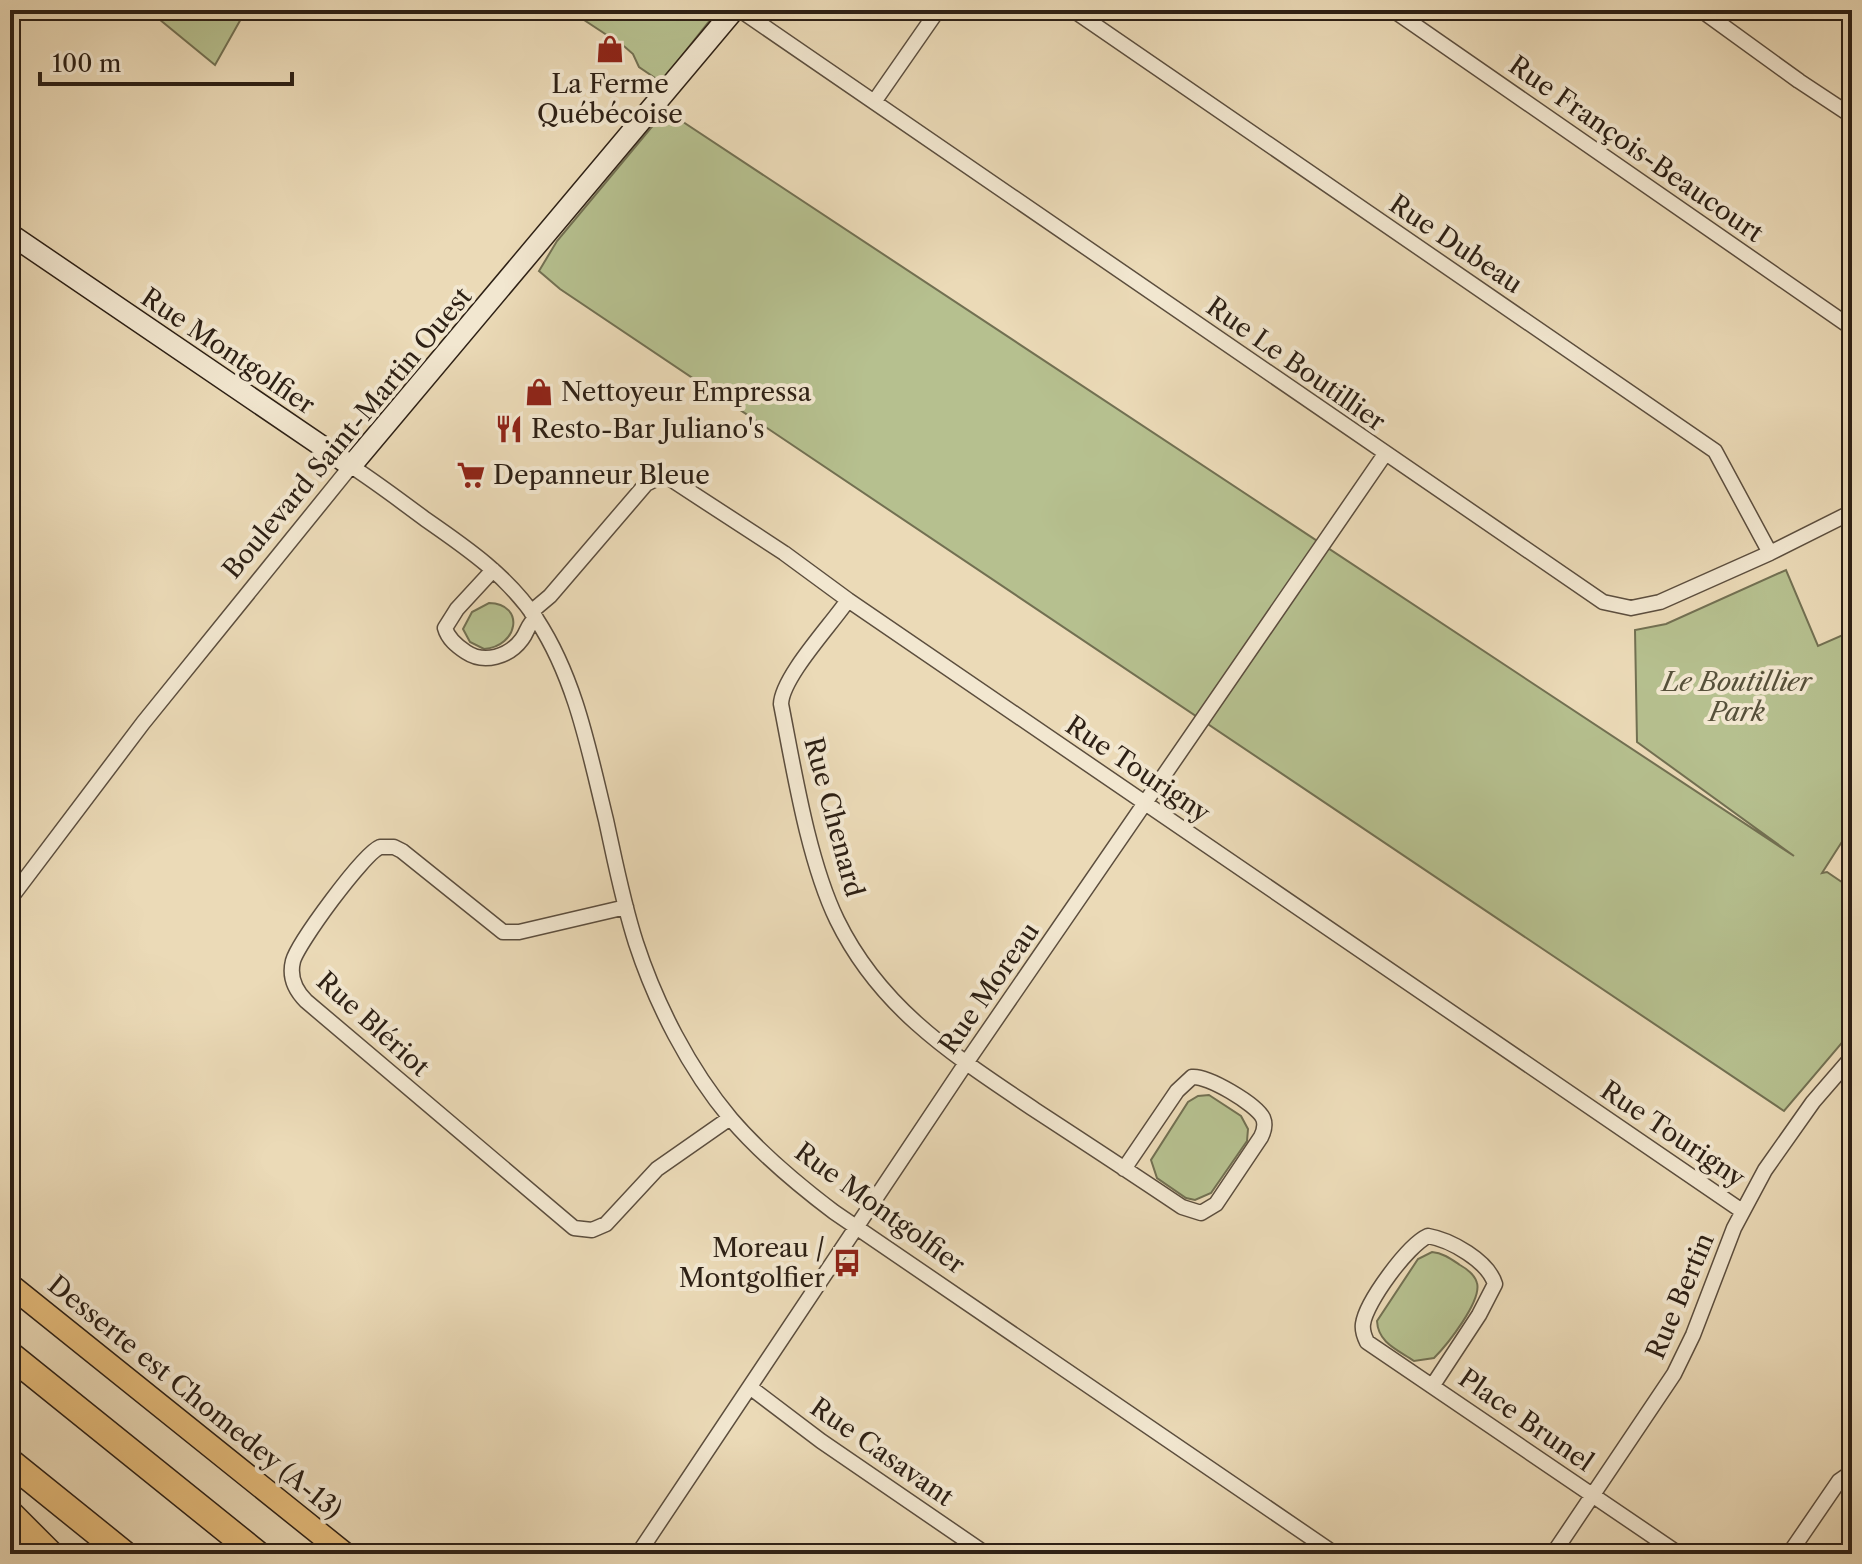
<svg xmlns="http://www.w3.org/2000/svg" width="1862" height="1564" font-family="'Libre Caslon Text',serif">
  <rect width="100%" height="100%" fill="#ebdab7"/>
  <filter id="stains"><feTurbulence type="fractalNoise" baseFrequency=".0025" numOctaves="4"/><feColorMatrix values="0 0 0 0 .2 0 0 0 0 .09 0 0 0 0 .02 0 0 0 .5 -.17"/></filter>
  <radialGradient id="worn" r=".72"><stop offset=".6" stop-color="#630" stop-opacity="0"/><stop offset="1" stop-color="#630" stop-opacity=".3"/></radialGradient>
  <!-- green -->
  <path fill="#b6c08f" stroke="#727052" stroke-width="2" d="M 148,10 L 246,10 L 215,65 Z
    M 582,10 L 718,10 L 661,82 L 639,67 L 633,54 L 625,47 L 578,16 Z
    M 668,112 L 1794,856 L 1637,742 L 1635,630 L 1666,624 L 1786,570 L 1818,646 L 1852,631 L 1852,826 L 1822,873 L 1827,872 L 1852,889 L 1852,1031 L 1784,1111 L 560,289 L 539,271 L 557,241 L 660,117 Z
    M 489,603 C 526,604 518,647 484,649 L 470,642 L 463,629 L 472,612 Z
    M 1209,1095 L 1241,1116 L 1248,1129 L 1247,1141 L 1211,1193 L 1195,1200 L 1186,1198 L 1157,1178 L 1151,1160 L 1188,1102 L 1198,1096 Z
    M 1432,1252 C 1443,1253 1451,1259 1460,1265 C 1467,1269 1475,1275 1477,1283 C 1482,1301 1447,1345 1434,1358 L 1414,1361 C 1398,1350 1378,1343 1377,1321 L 1418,1259 Z"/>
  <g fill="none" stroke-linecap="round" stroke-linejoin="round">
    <defs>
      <path id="street" d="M 740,10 L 1603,602 L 1631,608 L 1660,602 L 1770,553 L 1852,512
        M 1073,10 L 1715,451 L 1770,553
        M 1393,10 L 1852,328
        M 1701,10 L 1799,81 L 1852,116
        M 874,102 L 938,10
        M 493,570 L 457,609 L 445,628 C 448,639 457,646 466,652 C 484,664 509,657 522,639 C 528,631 527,625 536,618
        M 848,600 C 831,625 782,677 781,704 C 794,770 808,860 837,920 C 881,1010 955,1056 1035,1110 C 1084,1142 1133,1174 1182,1207 L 1201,1213 L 1216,1204 L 1261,1137 C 1264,1131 1266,1125 1263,1118 C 1256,1104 1207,1075 1192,1077 L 1177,1091 L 1124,1169
        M 531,612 L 550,596 L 646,484 L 656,479 L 669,478 L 784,553 L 848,600 L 1742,1211
        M 10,899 L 143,723 L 351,466 C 377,483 401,501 425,519 C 467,548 509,577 537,620 C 576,680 589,751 606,820 C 615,861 623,903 636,943 C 656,1004 689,1069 731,1119 C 761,1154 797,1184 834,1212 L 1335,1554
        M 626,907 L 519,932 L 503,932 L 402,851 L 394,847 L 380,847 C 363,854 298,943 293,961 C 289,977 295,990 306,1001 L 574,1228 L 592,1230 L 606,1224 L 657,1169 L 730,1118
        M 1433,1385 L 1479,1315 L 1495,1284 C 1488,1261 1451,1240 1428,1236 C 1408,1245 1366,1302 1363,1324 C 1362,1331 1364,1336 1367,1342 L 1679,1554
        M 751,1388 L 821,1441 L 986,1554
        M 638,1554 L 966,1063 L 1385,454
        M 1553,1554 L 1674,1374 L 1693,1335 L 1734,1228 L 1765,1170 L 1813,1102 L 1852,1057
        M 1789,1554 L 1839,1481 L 1852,1472"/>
      <path id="secondary" d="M 10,234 L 351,466 L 734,10"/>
      <path id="primary" d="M 10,1285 L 345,1554
        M 10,1537 L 31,1554"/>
      <path id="highway" d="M 10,1355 L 257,1554
        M 10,1462 L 124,1554
        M 10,1514 L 50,1554"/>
    </defs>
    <!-- street casing -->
    <use href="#street" stroke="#5c4e3e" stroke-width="17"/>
    <!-- secondary casing -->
    <use href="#secondary" stroke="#2d2015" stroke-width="23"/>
    <!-- primary casing -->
    <use href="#primary" stroke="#2d2015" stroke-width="25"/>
    <!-- highway casing -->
    <use href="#highway" stroke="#2d2015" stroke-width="29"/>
    <!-- street -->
    <use href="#street" stroke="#f2e7d0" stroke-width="14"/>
    <!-- secondary -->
    <use href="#secondary" stroke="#f2e7d0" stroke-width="20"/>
    <!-- primary -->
    <use href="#primary" stroke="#e6bd7c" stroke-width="22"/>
    <!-- highway -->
    <use href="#highway" stroke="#e6bd7c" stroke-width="26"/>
  </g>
  <!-- icons -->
  <defs>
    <symbol id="shop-bare" viewBox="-9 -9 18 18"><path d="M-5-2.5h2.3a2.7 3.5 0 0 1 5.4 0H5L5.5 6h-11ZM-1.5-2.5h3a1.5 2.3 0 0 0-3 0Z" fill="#8f2418" stroke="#f2e7d0" stroke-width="2.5" paint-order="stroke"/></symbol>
    <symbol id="restaurant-bare" viewBox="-9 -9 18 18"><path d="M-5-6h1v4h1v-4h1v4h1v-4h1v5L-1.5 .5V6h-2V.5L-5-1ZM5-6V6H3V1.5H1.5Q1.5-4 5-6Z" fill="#8f2418" stroke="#f2e7d0" stroke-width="2.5" paint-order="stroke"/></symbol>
    <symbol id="supermarket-bare" viewBox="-9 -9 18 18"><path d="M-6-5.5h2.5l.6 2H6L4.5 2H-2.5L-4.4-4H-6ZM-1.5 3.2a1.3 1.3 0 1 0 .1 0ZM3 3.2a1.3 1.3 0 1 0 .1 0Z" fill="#8f2418" stroke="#f2e7d0" stroke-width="2.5" paint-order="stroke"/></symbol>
    <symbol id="bus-bare" viewBox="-9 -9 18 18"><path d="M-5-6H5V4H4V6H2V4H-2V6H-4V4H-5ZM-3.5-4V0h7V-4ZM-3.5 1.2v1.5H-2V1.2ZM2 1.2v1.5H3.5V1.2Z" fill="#8f2418" stroke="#f2e7d0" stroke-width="2.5" paint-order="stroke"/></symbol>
  </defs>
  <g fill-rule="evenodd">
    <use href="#shop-bare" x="590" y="29" width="40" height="40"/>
    <use href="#shop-bare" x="519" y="372" width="40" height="40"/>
    <use href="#restaurant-bare" x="489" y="409" width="40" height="40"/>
    <use href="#supermarket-bare" x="451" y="455" width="40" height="40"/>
    <use href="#bus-bare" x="827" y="1243" width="40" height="40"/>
  </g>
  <g text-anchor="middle" stroke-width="8" stroke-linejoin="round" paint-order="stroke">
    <!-- poi labels -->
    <g font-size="26" fill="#2d2015" stroke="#f2e7d0" text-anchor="start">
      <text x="610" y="93" text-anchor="middle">La Ferme<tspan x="610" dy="30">Québécoise</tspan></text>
      <text x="561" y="401">Nettoyeur Empressa</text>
      <text x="531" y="438">Resto-Bar Juliano's</text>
      <text x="493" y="484">Depanneur Bleue</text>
      <text x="825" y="1257" text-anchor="end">Moreau /<tspan x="825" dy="30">Montgolfier</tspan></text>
    </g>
    <!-- street labels -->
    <g font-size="26" fill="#2d2015" stroke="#f2e7d0">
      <text transform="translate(1636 149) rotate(35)" y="9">Rue François-Beaucourt</text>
      <text transform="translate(1456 244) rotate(34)" y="9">Rue Dubeau</text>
      <text transform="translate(228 351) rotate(34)" y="9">Rue Montgolfier</text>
      <text transform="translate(1296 364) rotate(35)" y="9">Rue Le Boutillier</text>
      <text transform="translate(347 433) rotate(-50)" y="9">Boulevard Saint-Martin Ouest</text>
      <text transform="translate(1138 769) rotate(34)" y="9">Rue Tourigny</text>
      <text transform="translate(834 817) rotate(75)" y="9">Rue Chenard</text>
      <text transform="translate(989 988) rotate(-55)" y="9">Rue Moreau</text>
      <text transform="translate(373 1024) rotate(42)" y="9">Rue Blériot</text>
      <text transform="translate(1673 1134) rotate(34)" y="9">Rue Tourigny</text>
      <text transform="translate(880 1208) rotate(36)" y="9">Rue Montgolfier</text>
      <text transform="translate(1680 1296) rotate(-67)" y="9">Rue Bertin</text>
      <text transform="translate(195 1397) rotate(39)" y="9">Desserte est Chomedey (A-13)</text>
      <text transform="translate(1526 1420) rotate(35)" y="9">Place Brunel</text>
      <text transform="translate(882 1452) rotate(35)" y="9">Rue Casavant</text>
    </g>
    <!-- park labels -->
    <g font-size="26" font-style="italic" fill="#56503a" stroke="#f2e7d0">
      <text x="1737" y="691">Le Boutillier<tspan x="1737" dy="30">Park</tspan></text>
    </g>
  </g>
  <!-- margin -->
  <rect width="1862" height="1564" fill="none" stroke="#ebdab7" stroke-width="40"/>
  <rect x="12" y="12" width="1838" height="1540" fill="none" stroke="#2d2015" stroke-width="4"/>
  <rect x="20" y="20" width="1822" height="1524" fill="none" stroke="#2d2015" stroke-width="2"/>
  <!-- scale -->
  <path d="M40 72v12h252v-12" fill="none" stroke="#2d2015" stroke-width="4"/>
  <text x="52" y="72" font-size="24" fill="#2d2015" stroke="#f2e7d0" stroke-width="6" paint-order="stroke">100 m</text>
  <rect width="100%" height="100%" filter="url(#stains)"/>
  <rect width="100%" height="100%" fill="url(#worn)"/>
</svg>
